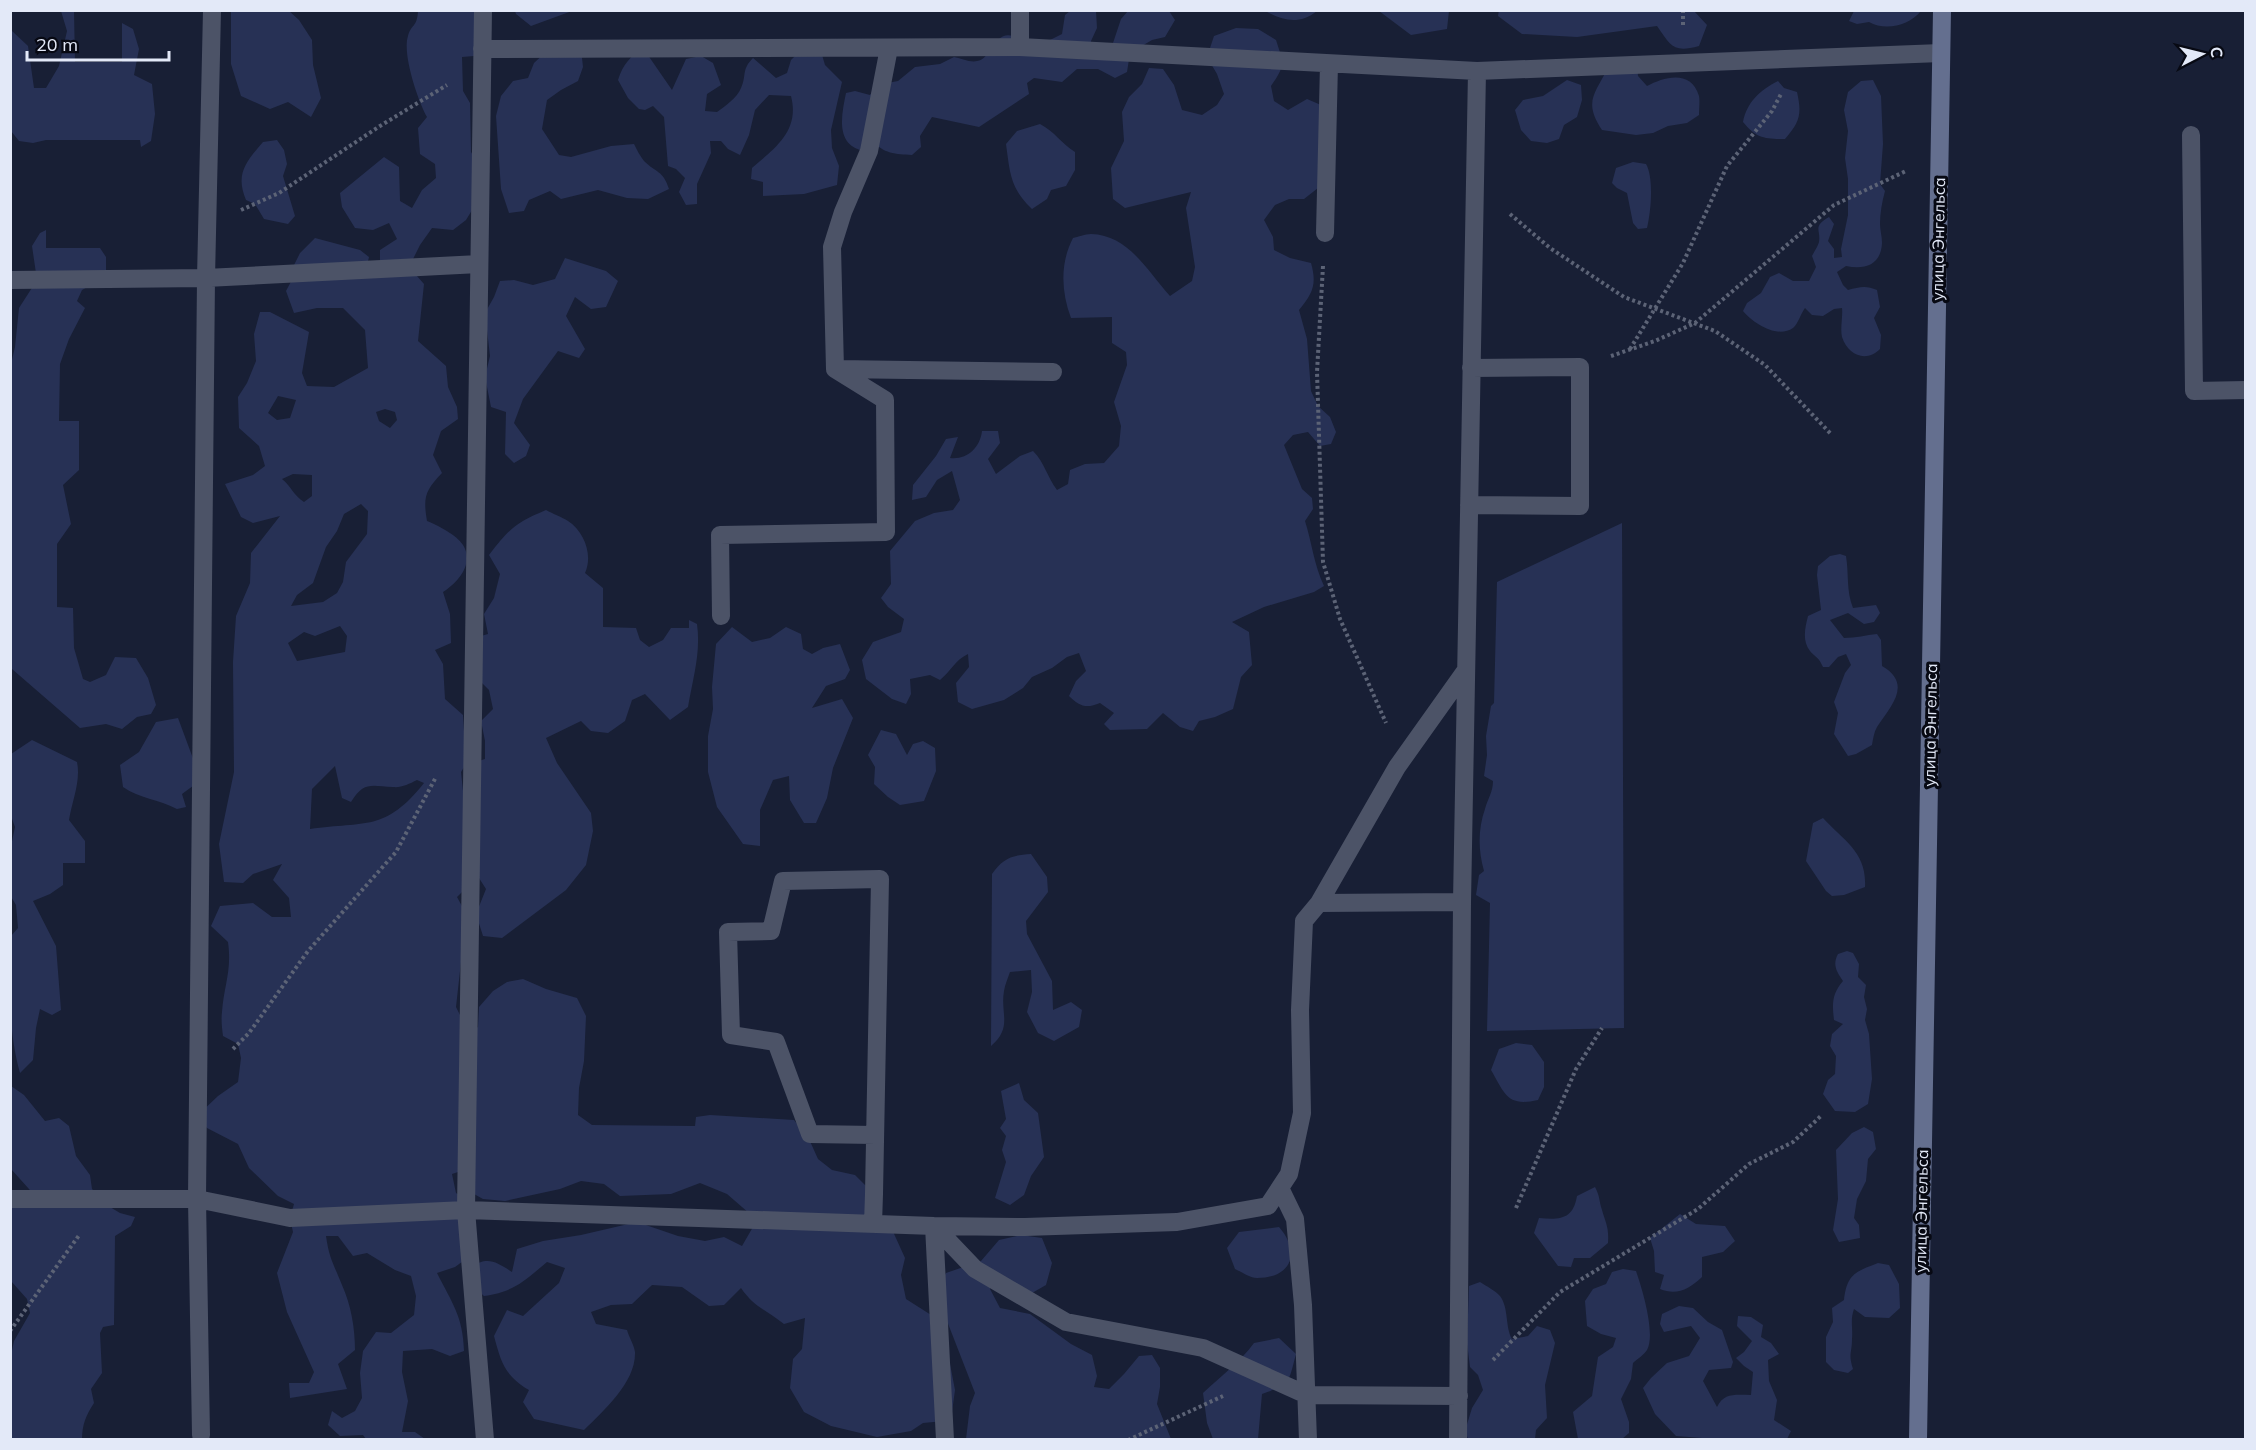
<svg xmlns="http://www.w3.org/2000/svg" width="2256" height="1450" font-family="Mulish,sans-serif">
  <rect width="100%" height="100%" fill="#181f35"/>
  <!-- green -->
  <path fill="#273155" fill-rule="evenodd" d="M 1499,10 L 1694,11 L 1707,25 L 1699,46 C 1673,53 1671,46 1657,26 L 1577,37 L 1522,34 L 1498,16 Z
    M 61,11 L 74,11 L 75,62 L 122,62 L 122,23 L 133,29 L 139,49 L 134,75 L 152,84 L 155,114 L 151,141 L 141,147 L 140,140 L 46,140 L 33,143 L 19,141 L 11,131 L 11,30 L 28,46 L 34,88 L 46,88 L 59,66 L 67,31 Z
    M 231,11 L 289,11 L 299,20 L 312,40 L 313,65 L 321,98 L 311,117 L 288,102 L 270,109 L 241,96 L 231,64 Z
    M 418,11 L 480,11 L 474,56 L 462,57 L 463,91 L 470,103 L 471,152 L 480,166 L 480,197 L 466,220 L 453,230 L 432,228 L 420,245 L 409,267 L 424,284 L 418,341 L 446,366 L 448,387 L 457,407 L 458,419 L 441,431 L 433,455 L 442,473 C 425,491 423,497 427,521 C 437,525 457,535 463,545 C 475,564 457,583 443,592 L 450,614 L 451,643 L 435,650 L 443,664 L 445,699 L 463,715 L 466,764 L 461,772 L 464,800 L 472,763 L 485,759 L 485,741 L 481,721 L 493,709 L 489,690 L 473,674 L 474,638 L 488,634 L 484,614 L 494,598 L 500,574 L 489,555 C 509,529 515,523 546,510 C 553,514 562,517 568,521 C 585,532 593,556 585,573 L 603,588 L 603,627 L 636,628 L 640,640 L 649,647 L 663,640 L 671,628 L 689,628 L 689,620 L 697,624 C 701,653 693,678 688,707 L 670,720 L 645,694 L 632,700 L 625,721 L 608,733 L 591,731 L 581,721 L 546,738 L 557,763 L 591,813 L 593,831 L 586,865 L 566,890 L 502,938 L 483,936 L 476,914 L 486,889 L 479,878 L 471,883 L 457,897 L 470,921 L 461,962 L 456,1007 L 469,1033 L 478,1027 L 479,1007 L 493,991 L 507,982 L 523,979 L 546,989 L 577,998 L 586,1016 L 584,1061 L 579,1088 L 578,1115 L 592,1125 L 695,1126 L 696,1117 L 710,1115 L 794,1120 L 809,1139 L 818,1159 L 832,1170 L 855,1175 L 874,1194 L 879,1215 L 890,1225 L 905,1258 L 901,1275 L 906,1299 L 939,1320 L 940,1345 L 950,1364 L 955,1390 L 952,1412 L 944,1421 L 923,1423 L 911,1431 L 877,1437 L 831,1426 L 804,1412 L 790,1388 L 793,1359 L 802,1349 L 805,1318 L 784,1324 C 766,1310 754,1307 741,1288 L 724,1305 L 709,1306 L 682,1287 L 652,1285 L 632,1304 L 611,1305 L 591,1312 L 596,1324 L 627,1330 C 629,1337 634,1345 635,1352 C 636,1382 604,1410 584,1430 L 534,1419 L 523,1402 L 529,1390 C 504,1375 501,1362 494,1336 L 507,1310 L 523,1316 L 559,1283 L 565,1268 L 547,1262 C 524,1281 514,1292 484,1296 L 472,1286 L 471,1267 C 488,1256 496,1262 512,1272 L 517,1249 L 543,1241 L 581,1235 L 637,1222 L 678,1236 L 705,1241 L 724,1237 L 742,1246 L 757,1220 L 727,1194 L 700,1183 L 671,1194 L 620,1196 L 604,1184 L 581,1181 L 560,1189 L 505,1201 L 483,1199 L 474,1194 L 467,1169 L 452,1174 L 456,1193 L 467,1200 L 470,1256 L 455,1267 L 437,1273 C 452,1303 463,1316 464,1351 L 450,1356 L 432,1349 L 403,1351 L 402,1372 L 408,1401 L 402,1432 L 415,1432 L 425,1439 L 366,1439 L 363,1435 L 340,1436 L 328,1425 L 332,1411 L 342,1418 L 355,1411 L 362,1398 L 360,1373 L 363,1351 L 376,1332 L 391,1333 L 414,1315 L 416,1296 L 411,1276 L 395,1270 L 367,1253 L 353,1256 L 338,1236 L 326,1236 C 329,1258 334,1265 342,1285 C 351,1305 355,1328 355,1350 L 338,1364 L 347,1389 L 290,1398 L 289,1383 L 309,1383 L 314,1372 L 287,1312 L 277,1273 L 293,1232 L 290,1218 L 294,1204 L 278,1196 L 249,1168 L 238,1144 L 207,1128 L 197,1116 L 218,1096 L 238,1082 L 241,1058 L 238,1044 L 223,1036 C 222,1028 221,1020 222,1012 C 224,985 232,971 228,942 L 211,926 L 220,906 L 253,903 L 272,917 L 291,917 L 289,898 L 273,880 L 282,864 L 253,874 L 243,883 L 224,882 L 219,844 L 234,772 L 233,662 L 236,616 L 250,583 L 251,553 L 280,516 L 253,523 L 241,517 L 225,484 L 253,475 L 265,466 L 259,446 L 239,428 L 238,397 L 247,383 L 256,361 L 254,334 L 260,312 L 270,312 L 309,332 L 302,373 L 307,386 L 334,387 L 368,368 L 365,330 L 343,308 L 317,308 L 294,313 L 286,291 L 295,274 L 294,265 L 300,253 L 315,238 L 360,250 L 369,257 L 366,270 L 380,269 L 380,250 L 397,239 L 389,223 L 373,230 L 355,228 L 342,207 L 340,193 L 384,157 L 399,167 L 400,201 L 412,208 L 422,190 L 436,178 L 435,164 L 420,154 L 418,128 L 427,117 C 418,101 402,54 408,36 C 411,24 417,28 418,11 ZM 278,396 L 296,400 L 290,418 L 277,420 L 268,413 ZM 385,409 L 395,412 L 397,420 L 390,428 L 379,421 L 376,412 ZM 293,474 L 312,475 L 312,496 L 304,502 C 294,496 291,486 282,479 ZM 361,504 L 368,511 L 367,534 L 346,562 L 343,582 L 337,593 L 323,602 L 291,606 L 297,595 L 313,583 L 326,547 L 337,531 L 344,514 ZM 340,626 L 347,636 L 345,652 L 297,661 L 288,643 L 304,632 L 315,636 ZM 335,766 L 342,798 L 351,802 C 364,781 371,786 393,787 C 401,788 409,784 417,780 L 424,783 C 385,832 366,821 310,829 L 312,789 Z
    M 515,11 L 515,10 L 572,11 L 531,26 L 516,14 Z
    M 1070,11 L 1096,11 L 1097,28 L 1091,41 L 1092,55 L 1110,52 L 1121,19 L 1128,11 L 1169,11 L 1175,20 L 1165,37 L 1152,40 L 1130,53 L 1127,72 L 1115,78 L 1098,69 L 1077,69 L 1062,82 L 1034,78 L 1027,83 L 1029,94 L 979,127 L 932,117 L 920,136 L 921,147 L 912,155 C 896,154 883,154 872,140 L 860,150 C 835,142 842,113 846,93 L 855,91 L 870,95 L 877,85 L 898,81 L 915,67 L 940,64 L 954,57 C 960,58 971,63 977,61 C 992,59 994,30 1013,36 C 1020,39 1027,44 1034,48 L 1062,34 L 1065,15 Z
    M 1265,11 L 1317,11 C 1299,25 1284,21 1265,11 Z
    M 1379,11 L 1449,11 L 1447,29 L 1411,35 Z
    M 1854,11 L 1854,10 L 1921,11 C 1909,26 1885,31 1869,22 L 1857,24 L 1849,21 Z
    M 1236,28 L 1258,29 L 1276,40 C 1284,64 1285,66 1271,86 L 1274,101 L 1288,110 L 1307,99 L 1321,105 L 1318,188 L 1304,199 L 1289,199 L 1275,205 L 1264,220 L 1273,237 L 1274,250 L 1290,258 L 1311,263 C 1317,284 1313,293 1299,310 L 1307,339 L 1311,391 L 1318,406 L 1330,417 L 1336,432 L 1331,444 L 1320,446 L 1308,432 L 1293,435 L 1284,445 L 1302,489 L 1312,498 L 1313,509 L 1305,521 C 1312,543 1314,565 1324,586 L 1314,592 L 1264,607 L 1232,622 L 1249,632 L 1252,665 L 1241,677 L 1233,709 L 1215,717 L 1199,721 L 1193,731 L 1180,727 L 1163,713 L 1147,729 L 1110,730 L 1104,724 L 1114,713 L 1100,703 C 1086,709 1079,706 1069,696 L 1076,681 L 1086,671 L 1079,653 L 1067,657 L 1052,668 L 1032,677 L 1023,688 L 1004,700 L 972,709 L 958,702 L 956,683 L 969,667 L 968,654 C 954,661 952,670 940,680 L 930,675 L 910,679 L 911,694 L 906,704 L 892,699 L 866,679 L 862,660 L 873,642 L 901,632 L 904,619 L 888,607 L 881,598 L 891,584 L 890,551 L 915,521 L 934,513 L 953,510 L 960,500 L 952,471 L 937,480 L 926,497 L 912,500 L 913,485 L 936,456 L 946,439 L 958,437 L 950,458 C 967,460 980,448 982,431 L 998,431 L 1000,443 L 988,459 L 996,474 L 1020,456 L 1033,451 C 1045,463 1047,477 1057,490 L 1068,484 L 1070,470 L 1085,464 L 1104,463 L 1119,446 L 1121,426 L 1114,402 L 1127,365 L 1126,352 L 1112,343 L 1112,317 L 1071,318 C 1061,291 1060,263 1073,238 C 1078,237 1085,234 1091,234 C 1129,235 1148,272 1170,296 L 1192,281 L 1195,267 L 1186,208 L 1191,192 L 1125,208 L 1113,199 L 1111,168 L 1124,141 L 1122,112 L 1129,97 L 1142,84 L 1149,68 L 1163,69 L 1174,85 L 1182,110 L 1202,115 L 1217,105 L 1224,94 L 1217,74 L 1207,57 L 1214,36 Z
    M 643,48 L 672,90 L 686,59 L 701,56 L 713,63 L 721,85 L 707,94 L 705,111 L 717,112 C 725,106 737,98 741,88 C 747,75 741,70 753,58 L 776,78 L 787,73 L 791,60 L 803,48 L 820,48 L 825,65 L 842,82 L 831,130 L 832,148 L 839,166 L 837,185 L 804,194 L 763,196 L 763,182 L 751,179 L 752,168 C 775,148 800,131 791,96 L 769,95 L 755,110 L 749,135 L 740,155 L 728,149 L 721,141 L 710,141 L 711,153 L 697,184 L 697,204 L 686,205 L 679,192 L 685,178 L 676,169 L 668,166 L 664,117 L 653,106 L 645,110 L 639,109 L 628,98 L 618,80 C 623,64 630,57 643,48 Z
    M 549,49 L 581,49 L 583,67 L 578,81 L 561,90 L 547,100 L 542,129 L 559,155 L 571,157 L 611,146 L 634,144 C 637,150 640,156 644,161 C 656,173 663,170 669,189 L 648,199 L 627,198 L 598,190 L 561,199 L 550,191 L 529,200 L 524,211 L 509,213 L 501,189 L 496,116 L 501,96 L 513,81 L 528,78 L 534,63 Z
    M 1637,65 L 1638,76 L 1647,86 C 1664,77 1691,69 1699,96 C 1700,101 1699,109 1699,115 L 1687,123 L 1668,126 L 1653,133 L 1636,135 L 1602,130 C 1583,101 1595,94 1609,66 Z
    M 1567,80 L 1581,85 L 1582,100 L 1577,117 L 1564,125 L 1559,139 L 1547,143 L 1531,141 L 1521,130 L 1515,110 L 1523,100 L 1543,96 Z
    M 1873,80 L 1881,96 L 1883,144 L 1880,184 L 1885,191 C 1882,202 1880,213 1880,224 C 1880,230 1882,236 1882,243 C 1881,265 1865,270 1846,266 L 1837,272 L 1843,285 L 1848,290 C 1859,287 1866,285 1877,290 L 1880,307 L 1874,318 L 1881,335 L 1880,349 C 1866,363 1848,355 1842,337 C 1840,329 1843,316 1842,308 L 1834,309 L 1823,316 L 1812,315 L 1805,308 C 1801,313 1798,324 1793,328 C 1777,339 1753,323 1743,311 L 1747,303 L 1761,293 L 1770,277 L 1779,273 L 1793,281 L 1809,281 L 1816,267 L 1812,256 C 1814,252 1818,246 1819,242 C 1821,229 1812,227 1829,217 L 1834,224 L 1828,241 L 1834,249 L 1834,258 L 1842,257 L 1841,249 L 1848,215 L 1848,179 L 1845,158 L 1848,131 L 1844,110 L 1848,92 L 1861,81 Z
    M 1778,81 L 1784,88 L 1797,92 C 1802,114 1800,122 1785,139 C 1764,139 1756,138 1743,122 C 1747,102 1760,90 1778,81 Z
    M 1040,124 C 1054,131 1062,144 1075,152 L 1075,170 L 1066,186 L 1051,190 L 1047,199 L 1032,209 C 1010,188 1010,173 1006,144 L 1017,131 Z
    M 277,140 L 284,150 L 287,164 L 283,176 L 295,216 L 288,224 L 264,219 L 255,204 L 246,200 C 235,174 246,162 263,142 Z
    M 1633,162 L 1646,164 C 1654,178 1651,212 1647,228 L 1638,229 L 1633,223 L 1627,193 L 1617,188 L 1612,183 L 1616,168 Z
    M 46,230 L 46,248 L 100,248 L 106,257 L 106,270 L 100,280 L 82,290 L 77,301 L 85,308 L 69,339 L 60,364 L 59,421 L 79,421 L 79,470 L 63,485 L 71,524 L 57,544 L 57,607 L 73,608 L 74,648 L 83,679 L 90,682 L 106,675 L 115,657 L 136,658 L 148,678 L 156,705 L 151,714 L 137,717 L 122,729 L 106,724 L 80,728 L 12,669 L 10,650 L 11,364 L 15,347 L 19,308 L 37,280 L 32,246 L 40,233 Z
    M 565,258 L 606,271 L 618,281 L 606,307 L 591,309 L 575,297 L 566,316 L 585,349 L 579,358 L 558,351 L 523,399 L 514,423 L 530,445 L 526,456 L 514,463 L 505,454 L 506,412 L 491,407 L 485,377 L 490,356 L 485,313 L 494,297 L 500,281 L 514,280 L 533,285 L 555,279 Z
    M 1622,523 L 1624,1028 L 1487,1031 L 1490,903 L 1476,895 L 1479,875 L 1484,871 C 1478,850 1478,829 1485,809 C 1488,798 1493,792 1493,781 L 1484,776 L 1487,755 L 1486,736 L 1491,706 L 1494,703 L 1497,582 Z
    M 1840,554 L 1846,556 C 1849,574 1846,591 1853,608 L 1876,605 L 1880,613 L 1874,622 L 1864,624 L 1848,613 L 1830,620 L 1844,638 C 1856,638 1866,635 1877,634 L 1881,640 L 1882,666 C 1913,684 1891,706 1877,727 C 1874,732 1873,739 1872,745 L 1856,754 L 1848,756 L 1834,734 L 1838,713 L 1834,702 L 1845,673 L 1851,665 L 1846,654 L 1838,657 L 1829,667 L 1823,667 C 1818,656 1817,659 1810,651 C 1802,641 1805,628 1808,616 L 1821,610 L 1817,575 L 1818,566 L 1830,556 Z
    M 732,627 L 752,642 L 770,638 L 786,627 L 801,634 L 803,649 L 812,654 L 823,648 L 840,644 L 850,670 L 845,679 L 826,686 L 812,708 L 842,699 L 853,718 L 833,768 L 827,798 L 816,823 L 804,823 L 790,800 L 789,776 L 773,780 L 760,810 L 760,846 L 743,844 L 717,807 L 708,772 L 708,736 L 713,709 L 712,687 L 716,644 Z
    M 178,718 L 201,780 L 182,794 L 186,807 L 177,809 C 158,799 140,799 123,787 L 120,765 L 139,752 L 156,722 Z
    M 881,730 L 896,734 L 907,755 L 913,744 L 923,741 L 935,748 L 936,771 L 924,801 L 900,805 L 888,797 L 874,784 L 875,767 L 868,755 Z
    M 32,740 L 77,762 C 81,781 72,801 69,820 L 85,841 L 85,863 L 63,863 L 63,885 L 50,894 L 33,901 L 56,946 L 61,1010 L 52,1015 L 40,1009 L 36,1028 L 33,1060 L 20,1073 C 7,1026 10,984 11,936 L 18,928 L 16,905 L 10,895 L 11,846 L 15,827 L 11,816 L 11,754 Z
    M 1823,818 C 1844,841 1867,852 1865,887 L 1844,895 L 1832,896 L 1826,891 L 1806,861 L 1813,823 Z
    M 1031,854 L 1047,877 L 1048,892 L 1026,921 L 1027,934 L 1052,981 L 1053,1010 L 1071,1002 L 1082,1010 L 1079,1027 L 1054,1041 L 1038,1033 L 1027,1012 L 1032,992 L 1031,970 L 1010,972 C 1008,978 1005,984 1004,991 C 1000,1013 1013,1027 991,1046 L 992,874 C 1003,858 1012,855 1031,854 Z
    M 1847,951 L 1853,953 L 1859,964 L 1858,977 L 1866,985 L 1864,997 L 1867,1009 L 1865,1020 L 1869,1034 L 1872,1079 L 1868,1104 L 1855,1112 L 1835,1111 L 1823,1094 L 1828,1080 L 1835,1074 L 1836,1056 L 1830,1046 L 1832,1034 L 1843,1024 L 1834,1020 C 1832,1003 1832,994 1843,981 C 1837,972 1832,965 1838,954 Z
    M 1516,1043 L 1532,1045 L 1544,1062 L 1544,1087 L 1538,1100 C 1507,1107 1505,1094 1491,1070 L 1499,1049 Z
    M 1019,1083 L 1024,1100 L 1038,1113 L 1044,1157 L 1031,1176 L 1024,1195 L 1010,1205 L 995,1198 L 1006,1162 L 1002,1150 L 1006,1136 L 1000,1128 L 1006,1119 L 1001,1091 Z
    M 11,1086 L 24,1095 L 45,1121 L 59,1118 L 69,1126 L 76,1156 L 90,1175 L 92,1189 L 110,1207 L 120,1213 L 135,1217 L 131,1226 L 115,1236 L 114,1325 L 103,1327 L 100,1333 L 102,1373 L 91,1389 L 94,1403 C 86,1415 82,1425 82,1439 L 11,1439 L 11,1355 L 14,1341 L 30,1313 L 27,1299 L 11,1281 L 10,1201 L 38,1199 L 11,1169 Z
    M 1864,1127 L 1873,1132 L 1876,1149 L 1868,1159 L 1866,1181 L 1857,1199 L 1854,1218 L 1859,1225 L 1860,1238 L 1839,1242 L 1833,1230 L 1838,1199 L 1836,1150 L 1852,1133 Z
    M 1595,1187 C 1600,1196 1599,1201 1602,1210 C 1606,1224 1609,1227 1608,1243 L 1590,1258 L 1574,1258 L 1571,1267 L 1558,1266 L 1534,1233 L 1539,1218 C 1561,1220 1573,1219 1577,1196 Z
    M 1680,1214 L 1696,1224 L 1725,1226 L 1735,1241 L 1723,1252 L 1702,1257 L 1702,1277 C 1689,1289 1677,1296 1660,1289 L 1664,1275 L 1655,1272 L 1654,1251 L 1650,1238 Z
    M 1279,1227 C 1301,1252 1292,1278 1257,1278 C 1250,1278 1242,1272 1235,1269 L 1227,1248 L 1239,1232 Z
    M 1021,1235 L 1042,1238 L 1052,1263 L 1046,1285 L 1032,1293 L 990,1278 L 990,1289 L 1000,1308 L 1030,1314 L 1071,1344 L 1092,1355 L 1097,1376 L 1094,1387 L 1109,1389 L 1124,1374 L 1139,1356 L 1152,1355 L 1160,1368 L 1160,1387 L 1157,1404 L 1171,1439 L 966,1439 L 970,1406 L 975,1393 L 947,1321 L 937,1290 L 946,1273 L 981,1261 L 999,1240 Z
    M 1878,1263 L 1889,1265 L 1899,1284 L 1900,1308 L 1889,1318 L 1865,1317 L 1854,1309 C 1850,1320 1853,1327 1852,1339 C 1852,1353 1848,1354 1853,1369 L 1848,1373 L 1834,1370 L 1826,1362 L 1826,1337 L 1833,1322 L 1832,1308 L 1844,1300 C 1847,1274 1855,1272 1878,1263 Z
    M 1623,1269 L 1636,1271 C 1642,1288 1656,1334 1647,1350 C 1644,1355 1637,1359 1633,1363 L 1631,1379 L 1621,1399 L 1629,1422 L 1629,1433 L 1622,1439 L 1578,1439 L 1573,1412 L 1592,1396 L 1598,1357 L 1613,1347 L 1616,1338 L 1601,1334 L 1587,1326 L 1585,1301 L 1593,1289 L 1606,1284 L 1612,1272 Z
    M 1480,1282 C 1486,1286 1496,1291 1500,1296 C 1509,1308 1505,1327 1512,1339 L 1528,1336 L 1537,1326 L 1550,1330 L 1555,1343 L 1545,1385 L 1547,1418 L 1536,1430 L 1535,1439 L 1468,1439 L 1465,1431 L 1472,1408 L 1483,1390 L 1478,1375 L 1470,1367 L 1467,1343 L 1469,1286 Z
    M 1679,1306 L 1693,1308 L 1708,1322 L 1722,1330 L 1733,1362 L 1731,1368 L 1709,1370 L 1703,1381 L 1717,1407 C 1724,1392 1737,1395 1751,1395 L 1753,1372 L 1744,1366 L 1736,1358 L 1744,1352 L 1752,1341 L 1737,1326 L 1738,1316 L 1751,1317 L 1763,1325 L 1761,1337 L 1771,1343 L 1779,1354 L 1768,1360 L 1769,1381 L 1777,1400 L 1774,1420 L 1791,1431 L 1787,1439 L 1728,1440 L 1676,1436 L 1655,1414 L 1643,1388 L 1651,1378 L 1667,1363 L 1689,1356 L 1700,1338 L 1691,1326 L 1664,1332 L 1660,1324 L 1662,1314 Z
    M 1279,1338 L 1296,1354 C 1288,1384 1291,1383 1262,1394 L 1258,1439 L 1213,1439 L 1207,1423 L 1203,1393 C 1221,1376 1240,1362 1254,1343 Z"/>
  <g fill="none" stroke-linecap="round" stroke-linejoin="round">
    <!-- path -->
    <path stroke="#5c6376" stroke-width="4" stroke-dasharray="3 3" stroke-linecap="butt" d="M 1683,10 L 1683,28
      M 241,210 L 279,193 L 380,126 L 447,85
      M 1510,214 L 1550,248 L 1624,297 L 1715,331 L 1765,365 L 1831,434
      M 1323,266 L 1317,372 L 1323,562 L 1340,619 L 1386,723
      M 1630,349 L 1683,263 L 1727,166 L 1772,111 L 1781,94
      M 1611,356 L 1655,341 L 1695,323 L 1834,205 L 1906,171
      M 233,1049 L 249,1033 L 308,951 L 396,852 L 436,777
      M 1516,1208 L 1576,1069 L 1602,1028
      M 10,1331 L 80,1234
      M 1493,1360 L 1560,1292 L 1698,1209 L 1749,1164 L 1793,1142 L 1822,1115
      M 1128,1440 L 1223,1396"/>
    <!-- lane -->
    <path stroke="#4c5367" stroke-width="18" d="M 212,10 L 206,278 L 479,264
      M 483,10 L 466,1210 L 485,1440
      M 1020,10 L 1020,47 L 1477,71
      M 482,49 L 1020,47
      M 2191,135 L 2194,391 L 2246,390
      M 1325,233 L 1329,64
      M 10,280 L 206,278 L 197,1199 L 10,1199
      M 836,369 L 1053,372
      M 1469,505 L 1580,506 L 1580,367 L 1471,368
      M 721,616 L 720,535 L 886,532 L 885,400 L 835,369 L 832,247 L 843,212 L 869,151 L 889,48
      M 1462,902 L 1477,71 L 1941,53
      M 1319,903 L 1397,767 L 1466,670
      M 1280,1188 L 1295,1219 L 1303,1305 L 1308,1440
      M 873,1224 L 874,1194 L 880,879 L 783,881 L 771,931 L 728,932 L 731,1035 L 776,1042 L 810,1134 L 875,1135
      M 934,1226 L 975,1269 L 1066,1322 L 1203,1348 L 1307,1395 L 1459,1396
      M 934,1226 L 945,1440
      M 201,1435 L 197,1199 L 290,1218 L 466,1210 L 934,1226 L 1025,1227 L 1177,1222 L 1268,1206 L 1289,1174 L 1302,1113 L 1300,1010 L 1304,921 L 1319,903 L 1462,902 L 1458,1440"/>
    <!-- secondary -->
    <path stroke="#646f8f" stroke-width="18" d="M 1918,1440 L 1942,10"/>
  </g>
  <g text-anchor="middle" stroke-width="6" stroke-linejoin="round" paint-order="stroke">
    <!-- street labels -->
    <g font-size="16" fill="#e3e9f8" stroke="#070913">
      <text transform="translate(1938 239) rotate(-89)" y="6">улица Энгельса</text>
      <text transform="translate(1930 725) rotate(-89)" y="6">улица Энгельса</text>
      <text transform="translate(1921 1211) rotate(-89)" y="6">улица Энгельса</text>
    </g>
  </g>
  <!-- border -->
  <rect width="2256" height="1450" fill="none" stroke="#e3e9f8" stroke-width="24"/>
  <!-- north arrow -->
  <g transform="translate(2202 54) rotate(83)" stroke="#070913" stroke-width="4.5" paint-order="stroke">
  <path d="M0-4.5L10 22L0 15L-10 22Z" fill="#e3e9f8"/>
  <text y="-9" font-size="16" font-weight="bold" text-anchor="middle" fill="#e3e9f8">С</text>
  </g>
  <!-- scale -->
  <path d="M27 51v9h142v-9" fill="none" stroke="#e3e9f8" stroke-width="3"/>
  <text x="36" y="51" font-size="18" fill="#e3e9f8" stroke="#070913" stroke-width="4.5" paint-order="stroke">20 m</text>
</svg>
